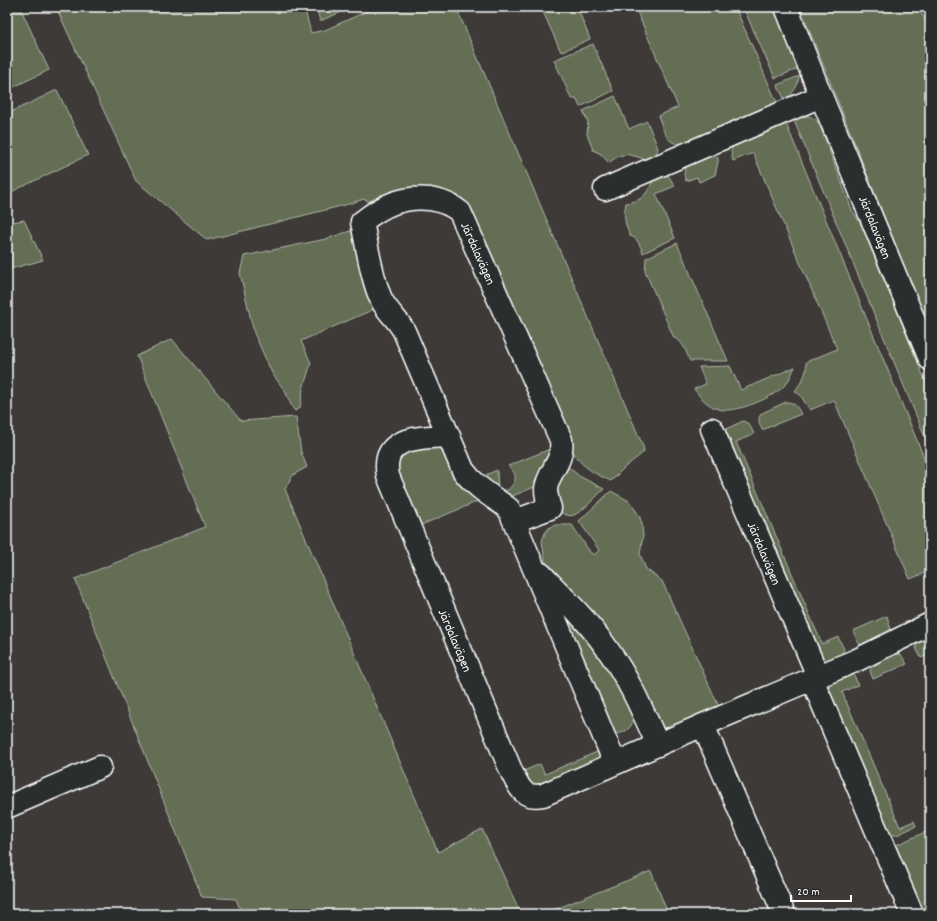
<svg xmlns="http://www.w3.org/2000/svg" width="937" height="921" font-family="Dekko,sans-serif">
  <rect width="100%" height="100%" fill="#3d3a38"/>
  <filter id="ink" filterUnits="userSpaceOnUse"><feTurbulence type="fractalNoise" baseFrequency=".025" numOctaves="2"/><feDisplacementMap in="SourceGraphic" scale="8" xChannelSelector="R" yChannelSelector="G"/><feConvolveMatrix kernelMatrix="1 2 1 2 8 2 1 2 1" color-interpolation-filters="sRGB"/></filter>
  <g filter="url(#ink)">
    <!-- green -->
    <path fill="#646e54" stroke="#b2b6aa" d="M 7,7 L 20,7 L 49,70 L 7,90 Z
      M 56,7 L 304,7 L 311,33 L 325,30 L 376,7 L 456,7 L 643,446 L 644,452 L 625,467 L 611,481 C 595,474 586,469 575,456 L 460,206 L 375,204 L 364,199 L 345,205 L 207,240 L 136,181 Z
      M 316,7 L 353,7 L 320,21 Z
      M 541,7 L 577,7 L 590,39 L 561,52 Z
      M 635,7 L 735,7 L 778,105 L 683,145 C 665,144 664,130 658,116 L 678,107 Z
      M 743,7 L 773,7 L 798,69 L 775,78 Z
      M 800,7 L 918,7 L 930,29 L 930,331 Z
      M 593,44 L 613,91 L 580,107 L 577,100 L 571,98 L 554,60 Z
      M 799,76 C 798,87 793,93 785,100 L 777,85 Z
      M 57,90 L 88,155 L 7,194 L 7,114 Z
      M 615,96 L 629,129 L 647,121 L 658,148 C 654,170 636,152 623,155 C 617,156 614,159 609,163 L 601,154 L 593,150 L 587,134 L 588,122 L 583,111 Z
      M 800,115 C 809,115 813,117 819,123 L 852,210 L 861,224 L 930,392 L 930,449 L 793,118 Z
      M 785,121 L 930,472 L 930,571 L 910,579 L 834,400 L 810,410 L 800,395 L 795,391 C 801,382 808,374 806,362 L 837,349 L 753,153 L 733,161 C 731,154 730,150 733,143 Z
      M 712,154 L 718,158 L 718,162 L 715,175 L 699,182 L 697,177 L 686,181 C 683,174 684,171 687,163 Z
      M 662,174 L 668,175 L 675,186 L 656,194 L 675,238 L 643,253 C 640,246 638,238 630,236 C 625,223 623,218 626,203 C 646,200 646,193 655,177 Z
      M 24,220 L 43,260 L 7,270 L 7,223 Z
      M 350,231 L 356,232 L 379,307 L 301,341 L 311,363 L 303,389 L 300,408 L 295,411 L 292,407 L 285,391 L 272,373 L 254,333 L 240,273 L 244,256 L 326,239 Z
      M 677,243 L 728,361 L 690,361 C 686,353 684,341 674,338 L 645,271 L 646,258 Z
      M 172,339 L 241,421 L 296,417 L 301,452 L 307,467 L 293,475 L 285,489 L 438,852 L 482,829 L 521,914 L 242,914 L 236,899 L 202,897 L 75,579 L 205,527 L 137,356 Z
      M 730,366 L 741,390 L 795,367 C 792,373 790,379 786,384 C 775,397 741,411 724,410 C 711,409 701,399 694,389 L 706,384 L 699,367 Z
      M 786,402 C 795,402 797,407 801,414 L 762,430 C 760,424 756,419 762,413 Z
      M 743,421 L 749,424 L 754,434 L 736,442 L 822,644 L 838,637 L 844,649 L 841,657 L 821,663 L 724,430 Z
      M 441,443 L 486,498 L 414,528 L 391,460 L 396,453 Z
      M 555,447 L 542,484 L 505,499 L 479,478 L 497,470 L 498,490 L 508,490 C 517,481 518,474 508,466 Z
      M 564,463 L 579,476 L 604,489 C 597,496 582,512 574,515 C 569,517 563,514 558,511 L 553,486 Z
      M 611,491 L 629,501 L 639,515 L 642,524 L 643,536 L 640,554 L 646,569 L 662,581 L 720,709 L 674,729 L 661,727 L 582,606 L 545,561 L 542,541 L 545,533 L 549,528 L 555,525 L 572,525 L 590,552 L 594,555 L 599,550 L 579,521 Z
      M 544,587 L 600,651 L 634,718 C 631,730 624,734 612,734 Z
      M 887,616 L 891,630 L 888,635 L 863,646 L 858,643 L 853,631 Z
      M 930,633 L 930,654 L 921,658 L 916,648 L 917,642 Z
      M 894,653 C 902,653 903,658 907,664 L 873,679 L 870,671 L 873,663 Z
      M 850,673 L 854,675 L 858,685 L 842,692 L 900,827 L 914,821 L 916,826 L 897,835 L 886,835 L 825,685 Z
      M 604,749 L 605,756 L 536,790 L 519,773 L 540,764 L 545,774 Z
      M 930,830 L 930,914 L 916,914 L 894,846 Z
      M 651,871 L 668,914 L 543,914 Z"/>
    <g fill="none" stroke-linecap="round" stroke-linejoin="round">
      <defs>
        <path id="minor" d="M 605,189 L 821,96
          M 712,429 L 818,676
          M 449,436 C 421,438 380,435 388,476 L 512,773 C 520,789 524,799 543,795 L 703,725 L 857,660 L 930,624
          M 515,521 L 550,508 C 548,502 546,495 546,489 C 548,471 564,463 561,440 L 460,212 C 451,204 442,201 430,199 C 403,196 383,205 362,222 C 367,245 372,281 382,301 C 388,312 398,320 404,331 L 463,470 C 475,487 493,497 509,509 L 615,763
          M 541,574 C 564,598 589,622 608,650 C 629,679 643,712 658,745
          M 812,679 L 912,914
          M 703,725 L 784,914
          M 7,807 L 100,767"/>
        <path id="tertiary" d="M 786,7 L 821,96 L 930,359"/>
      </defs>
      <!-- minor casing -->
      <use href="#minor" stroke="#fff" stroke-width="25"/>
      <!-- tertiary casing -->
      <use href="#tertiary" stroke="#fff" stroke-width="25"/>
      <!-- minor -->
      <use href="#minor" stroke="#2a2d2e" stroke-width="22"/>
      <!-- tertiary -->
      <use href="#tertiary" stroke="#2a2d2e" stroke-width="22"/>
    </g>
  </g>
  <g text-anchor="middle" stroke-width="4" stroke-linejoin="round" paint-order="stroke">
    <!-- street labels -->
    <g font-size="13" fill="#fff" stroke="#2a2d2e">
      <text transform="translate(876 227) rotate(68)" y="5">Järdalavägen</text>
      <text transform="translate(479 253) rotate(66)" y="5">Järdalavägen</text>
      <text transform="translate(765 553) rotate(67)" y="5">Järdalavägen</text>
      <text transform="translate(456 640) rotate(67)" y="5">Järdalavägen</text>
    </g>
  </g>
  <!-- margin -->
  <rect width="937" height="921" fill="none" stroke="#2a2d2e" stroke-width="24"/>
  <rect x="12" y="12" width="913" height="897" fill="none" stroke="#fff" stroke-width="1.5" filter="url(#ink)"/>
  <!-- scale -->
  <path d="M791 895v6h60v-6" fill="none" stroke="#ffffff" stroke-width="2"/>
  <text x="797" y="895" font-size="12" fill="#ffffff" stroke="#2a2d2e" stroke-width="3" paint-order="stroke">20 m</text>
</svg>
